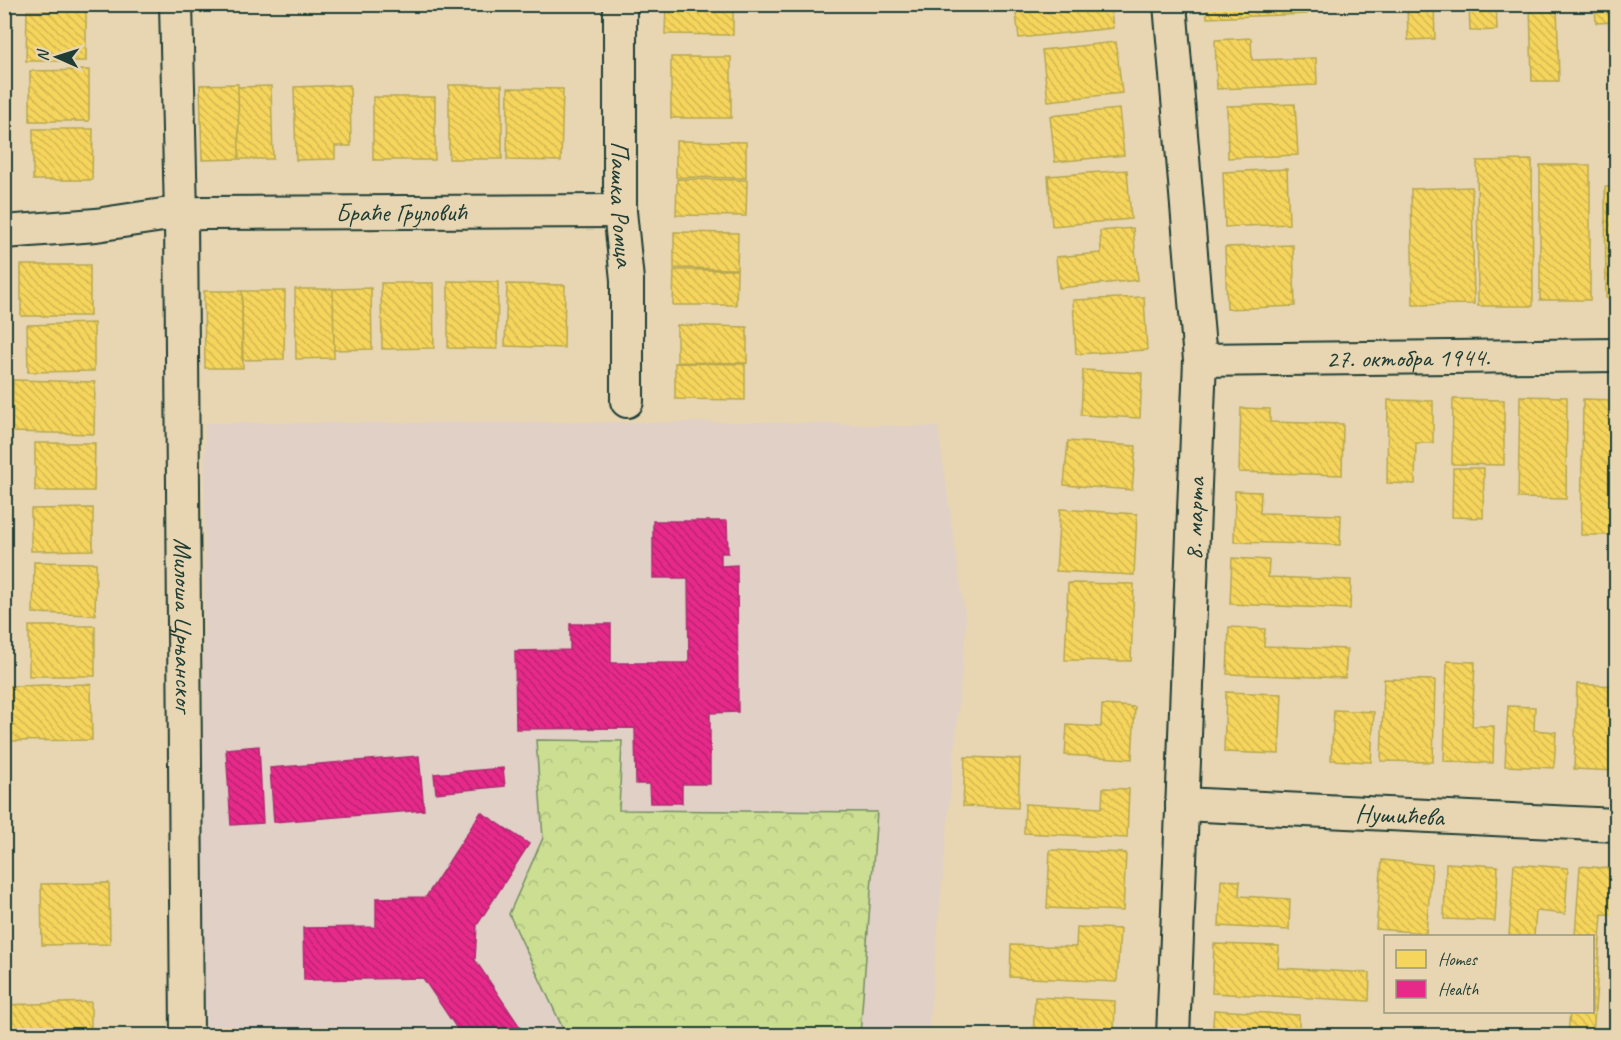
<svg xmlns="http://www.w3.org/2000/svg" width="1621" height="1040" font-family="Caveat,sans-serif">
  <defs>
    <pattern id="forest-crowns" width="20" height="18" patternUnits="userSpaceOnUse" patternTransform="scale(1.5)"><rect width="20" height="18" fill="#cbde92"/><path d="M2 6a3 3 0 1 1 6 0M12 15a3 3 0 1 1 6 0" fill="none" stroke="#aebf7e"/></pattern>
    <pattern id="homes-back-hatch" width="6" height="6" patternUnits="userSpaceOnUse" patternTransform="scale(1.5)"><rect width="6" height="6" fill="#f6d55c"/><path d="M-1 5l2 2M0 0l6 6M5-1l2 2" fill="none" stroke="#d2b851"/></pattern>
    <pattern id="health-back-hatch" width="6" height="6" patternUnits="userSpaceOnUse" patternTransform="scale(1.5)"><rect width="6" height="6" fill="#e7298a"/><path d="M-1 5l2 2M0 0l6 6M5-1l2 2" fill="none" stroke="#bb2472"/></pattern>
  </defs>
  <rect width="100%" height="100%" fill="#e8d6b3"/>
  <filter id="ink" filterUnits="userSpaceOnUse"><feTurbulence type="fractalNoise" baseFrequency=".0167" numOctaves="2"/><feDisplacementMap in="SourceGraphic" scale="12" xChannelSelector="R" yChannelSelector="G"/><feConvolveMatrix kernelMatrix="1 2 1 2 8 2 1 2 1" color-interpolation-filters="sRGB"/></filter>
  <g filter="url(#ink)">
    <!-- built -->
    <path fill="#e0d0c6" d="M 759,422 L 938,427 L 966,624 L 928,1035 L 202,1036 L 205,423 Z"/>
    <!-- forest -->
    <path fill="url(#forest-crowns)" stroke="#758e63" stroke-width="1.5" d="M 536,740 L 622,741 L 619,810 L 877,812 L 860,1035 L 566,1035 L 509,914 L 543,838 Z"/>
    <!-- homes -->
    <path fill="url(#homes-back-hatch)" stroke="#b6a750" stroke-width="1.5" d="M 666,4 L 733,4 L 733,35 L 665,34 Z
      M 1033,4 L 1110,4 L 1113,28 L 1019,38 L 1015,6 Z
      M 1207,4 L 1306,4 L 1307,14 L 1207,18 Z
      M 1407,4 L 1434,4 L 1435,39 L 1408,40 Z
      M 1469,4 L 1496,4 L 1497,30 L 1470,31 Z
      M 1530,4 L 1557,4 L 1559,81 L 1532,81 Z
      M 1595,4 L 1616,4 L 1616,22 L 1596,23 Z
      M 27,11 L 86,11 L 86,61 L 26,61 Z
      M 1251,38 L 1252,60 L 1316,58 L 1317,85 L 1217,89 L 1215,40 Z
      M 1116,42 L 1122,93 L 1048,101 L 1042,50 Z
      M 671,57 L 731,57 L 731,118 L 671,118 Z
      M 89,70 L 89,121 L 30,121 L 30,71 Z
      M 238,84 L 239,159 L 202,160 L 200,85 Z
      M 350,85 L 351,146 L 335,146 L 335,159 L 296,160 L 294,87 Z
      M 449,85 L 502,85 L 502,159 L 449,159 Z
      M 271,86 L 273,159 L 239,159 L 238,87 Z
      M 508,88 L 563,89 L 561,161 L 507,160 Z
      M 373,97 L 435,97 L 435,160 L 373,160 Z
      M 1295,104 L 1298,155 L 1228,158 L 1227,106 Z
      M 1119,109 L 1124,155 L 1055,162 L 1050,116 Z
      M 33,129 L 93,129 L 92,180 L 33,180 Z
      M 676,141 L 746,142 L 746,178 L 676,177 Z
      M 1532,160 L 1533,306 L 1478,306 L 1477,161 Z
      M 1540,165 L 1590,165 L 1590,300 L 1540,300 Z
      M 1287,169 L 1289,224 L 1225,227 L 1223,172 Z
      M 1127,170 L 1131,219 L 1052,226 L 1048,176 Z
      M 677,179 L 747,180 L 746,216 L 676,215 Z
      M 1472,187 L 1474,304 L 1413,305 L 1411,189 Z
      M 1605,187 L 1616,187 L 1616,298 L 1606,298 Z
      M 1133,228 L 1138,280 L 1059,288 L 1056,257 L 1101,253 L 1100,231 Z
      M 674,232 L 738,233 L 737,269 L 674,268 Z
      M 1293,245 L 1295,306 L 1227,309 L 1225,247 Z
      M 21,265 L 90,265 L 90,316 L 21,316 Z
      M 674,270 L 737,270 L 736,305 L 673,305 Z
      M 448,281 L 498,282 L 497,349 L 448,348 Z
      M 381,283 L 433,283 L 434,348 L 382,349 Z
      M 507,284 L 565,285 L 564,348 L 505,346 Z
      M 371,288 L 372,349 L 334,350 L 333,289 Z
      M 295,289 L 333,289 L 334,358 L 296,359 Z
      M 204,291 L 242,291 L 243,368 L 205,368 Z
      M 242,291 L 285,291 L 284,359 L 242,360 Z
      M 1144,297 L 1147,350 L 1076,354 L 1073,300 Z
      M 94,323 L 94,371 L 28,372 L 27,325 Z
      M 677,325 L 747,327 L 747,363 L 677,362 Z
      M 675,363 L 745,364 L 745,400 L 675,399 Z
      M 1083,370 L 1142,373 L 1140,418 L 1081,415 Z
      M 13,380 L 95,382 L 94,434 L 12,432 Z
      M 1520,396 L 1567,397 L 1566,499 L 1518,498 Z
      M 1453,399 L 1504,400 L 1504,465 L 1452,464 Z
      M 1583,399 L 1616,400 L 1616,535 L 1581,535 Z
      M 1388,400 L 1433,401 L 1433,443 L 1416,443 L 1415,484 L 1387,483 Z
      M 1241,408 L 1270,409 L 1270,422 L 1343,424 L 1342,475 L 1239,472 Z
      M 1068,441 L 1136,446 L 1132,490 L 1064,485 Z
      M 35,443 L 95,443 L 94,491 L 35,491 Z
      M 1453,468 L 1484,468 L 1483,518 L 1452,517 Z
      M 1235,491 L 1261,492 L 1260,513 L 1341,515 L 1340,545 L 1234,542 Z
      M 93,508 L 93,550 L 31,551 L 31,509 Z
      M 1060,509 L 1137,514 L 1134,575 L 1056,571 Z
      M 1232,558 L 1269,560 L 1268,577 L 1351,580 L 1350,609 L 1230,604 Z
      M 34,562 L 96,563 L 95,615 L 33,613 Z
      M 1068,583 L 1134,584 L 1131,661 L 1065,660 Z
      M 29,626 L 95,626 L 95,676 L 29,676 Z
      M 1229,627 L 1265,629 L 1264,646 L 1347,649 L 1345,678 L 1227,674 Z
      M 1447,661 L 1475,662 L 1472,726 L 1494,726 L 1493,763 L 1444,761 Z
      M 1384,679 L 1435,680 L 1433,762 L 1381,761 Z
      M 91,684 L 92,740 L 9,741 L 8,686 Z
      M 1577,684 L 1616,686 L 1616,771 L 1574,769 Z
      M 1226,692 L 1282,694 L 1279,754 L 1224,752 Z
      M 1102,705 L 1135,707 L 1132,759 L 1065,755 L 1067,725 L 1101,727 Z
      M 1508,706 L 1535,707 L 1534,730 L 1556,732 L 1554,768 L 1505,766 Z
      M 1334,710 L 1374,712 L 1371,762 L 1331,760 Z
      M 965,757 L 1020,759 L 1018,808 L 963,806 Z
      M 1103,788 L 1129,789 L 1127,838 L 1024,833 L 1025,804 L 1102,808 Z
      M 1050,850 L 1126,853 L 1123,911 L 1047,908 Z
      M 1382,860 L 1432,865 L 1426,933 L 1376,929 Z
      M 1446,863 L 1498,866 L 1495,921 L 1444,919 Z
      M 1514,864 L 1568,868 L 1565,914 L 1536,911 L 1534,936 L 1509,936 Z
      M 1580,866 L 1616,869 L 1616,915 L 1602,914 L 1593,1036 L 1568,1036 L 1570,1012 L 1592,1012 L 1592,936 L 1575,936 Z
      M 1221,880 L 1240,881 L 1239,896 L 1290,899 L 1289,930 L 1219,926 Z
      M 109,883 L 110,944 L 42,945 L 41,884 Z
      M 1077,927 L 1120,929 L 1117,982 L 1010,977 L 1011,945 L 1076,947 Z
      M 1214,944 L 1279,946 L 1278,968 L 1370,973 L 1369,1001 L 1212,993 Z
      M 1035,997 L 1115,1001 L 1114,1036 L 1033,1036 Z
      M 91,1002 L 91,1036 L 4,1036 L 4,1005 Z
      M 1214,1010 L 1299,1015 L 1299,1036 L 1212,1036 Z"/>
    <!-- health -->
    <path fill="url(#health-back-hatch)" stroke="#ab2f70" stroke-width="1.5" d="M 653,521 L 727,521 L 728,553 L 721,553 L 721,566 L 737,565 L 738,712 L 710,713 L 710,784 L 682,784 L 682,803 L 650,803 L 649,784 L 636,784 L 635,728 L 516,729 L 515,651 L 570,650 L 570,624 L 611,624 L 611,663 L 689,663 L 688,578 L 653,578 Z
      M 259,746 L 263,823 L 231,825 L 226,749 Z
      M 419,756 L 424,810 L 274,822 L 270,768 Z
      M 503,768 L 505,786 L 436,793 L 434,774 Z
      M 481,812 L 529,844 L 477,925 L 475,960 L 526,1036 L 462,1036 L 423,978 L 304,980 L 303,928 L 376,927 L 376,898 L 426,897 Z"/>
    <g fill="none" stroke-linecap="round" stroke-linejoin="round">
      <defs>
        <g id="street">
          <path id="s1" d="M 176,4 L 181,214 L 187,1036"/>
          <path id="s2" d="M 620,4 L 620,211 L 627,280 L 627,401"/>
          <path d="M 1170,4 L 1200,360 L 1173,1036"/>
          <path id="s3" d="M 4,232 L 96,225 L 163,215 L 204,213 L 620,211"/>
          <path id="s4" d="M 1200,360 L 1616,355"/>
          <path id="s5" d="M 1182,804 L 1616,825"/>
        </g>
      </defs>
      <!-- street casing -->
      <use href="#street" stroke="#1f3d34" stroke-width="36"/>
      <!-- street -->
      <use href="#street" stroke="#e8d6b3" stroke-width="32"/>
    </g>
  </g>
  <g text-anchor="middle" stroke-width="6" stroke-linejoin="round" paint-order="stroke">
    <!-- street labels -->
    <g font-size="26" fill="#1f3d34" stroke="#e8d6b3">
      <text dy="9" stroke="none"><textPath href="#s2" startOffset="200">Пашка Ромца</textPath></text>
      <text dy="9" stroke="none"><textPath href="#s3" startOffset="398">Браће Груловић</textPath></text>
      <text dy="9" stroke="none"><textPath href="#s4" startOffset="208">27. октобра 1944.</textPath></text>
      <text transform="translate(1194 519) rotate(-88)" y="9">8. марта</text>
      <text dy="9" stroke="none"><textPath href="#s1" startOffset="621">Милоша Црњанског</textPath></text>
      <text dy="9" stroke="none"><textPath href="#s5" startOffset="218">Нушићева</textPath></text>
    </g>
  </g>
  <!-- margin -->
  <rect width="1621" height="1040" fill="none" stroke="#e8d6b3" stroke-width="24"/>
  <rect x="12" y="12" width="1597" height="1016" fill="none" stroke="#1f3d34" stroke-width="2" filter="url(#ink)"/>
  <!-- legend -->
  <rect x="1384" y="935" width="210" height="78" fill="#e8d6b3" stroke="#989980" stroke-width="1.5"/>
  <rect x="1396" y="950" width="30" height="18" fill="#f6d55c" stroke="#989980" stroke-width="1.5"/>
  <text x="1438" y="965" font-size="18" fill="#1f3d34">Homes</text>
  <rect x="1396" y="980" width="30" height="18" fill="#e7298a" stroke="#989980" stroke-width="1.5"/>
  <text x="1438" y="995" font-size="18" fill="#1f3d34">Health</text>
  <!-- north arrow -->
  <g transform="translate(57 57) rotate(273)" stroke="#e8d6b3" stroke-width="4.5" paint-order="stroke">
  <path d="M0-4.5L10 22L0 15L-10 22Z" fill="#1f3d34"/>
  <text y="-9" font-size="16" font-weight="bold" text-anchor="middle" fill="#1f3d34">N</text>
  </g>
</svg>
